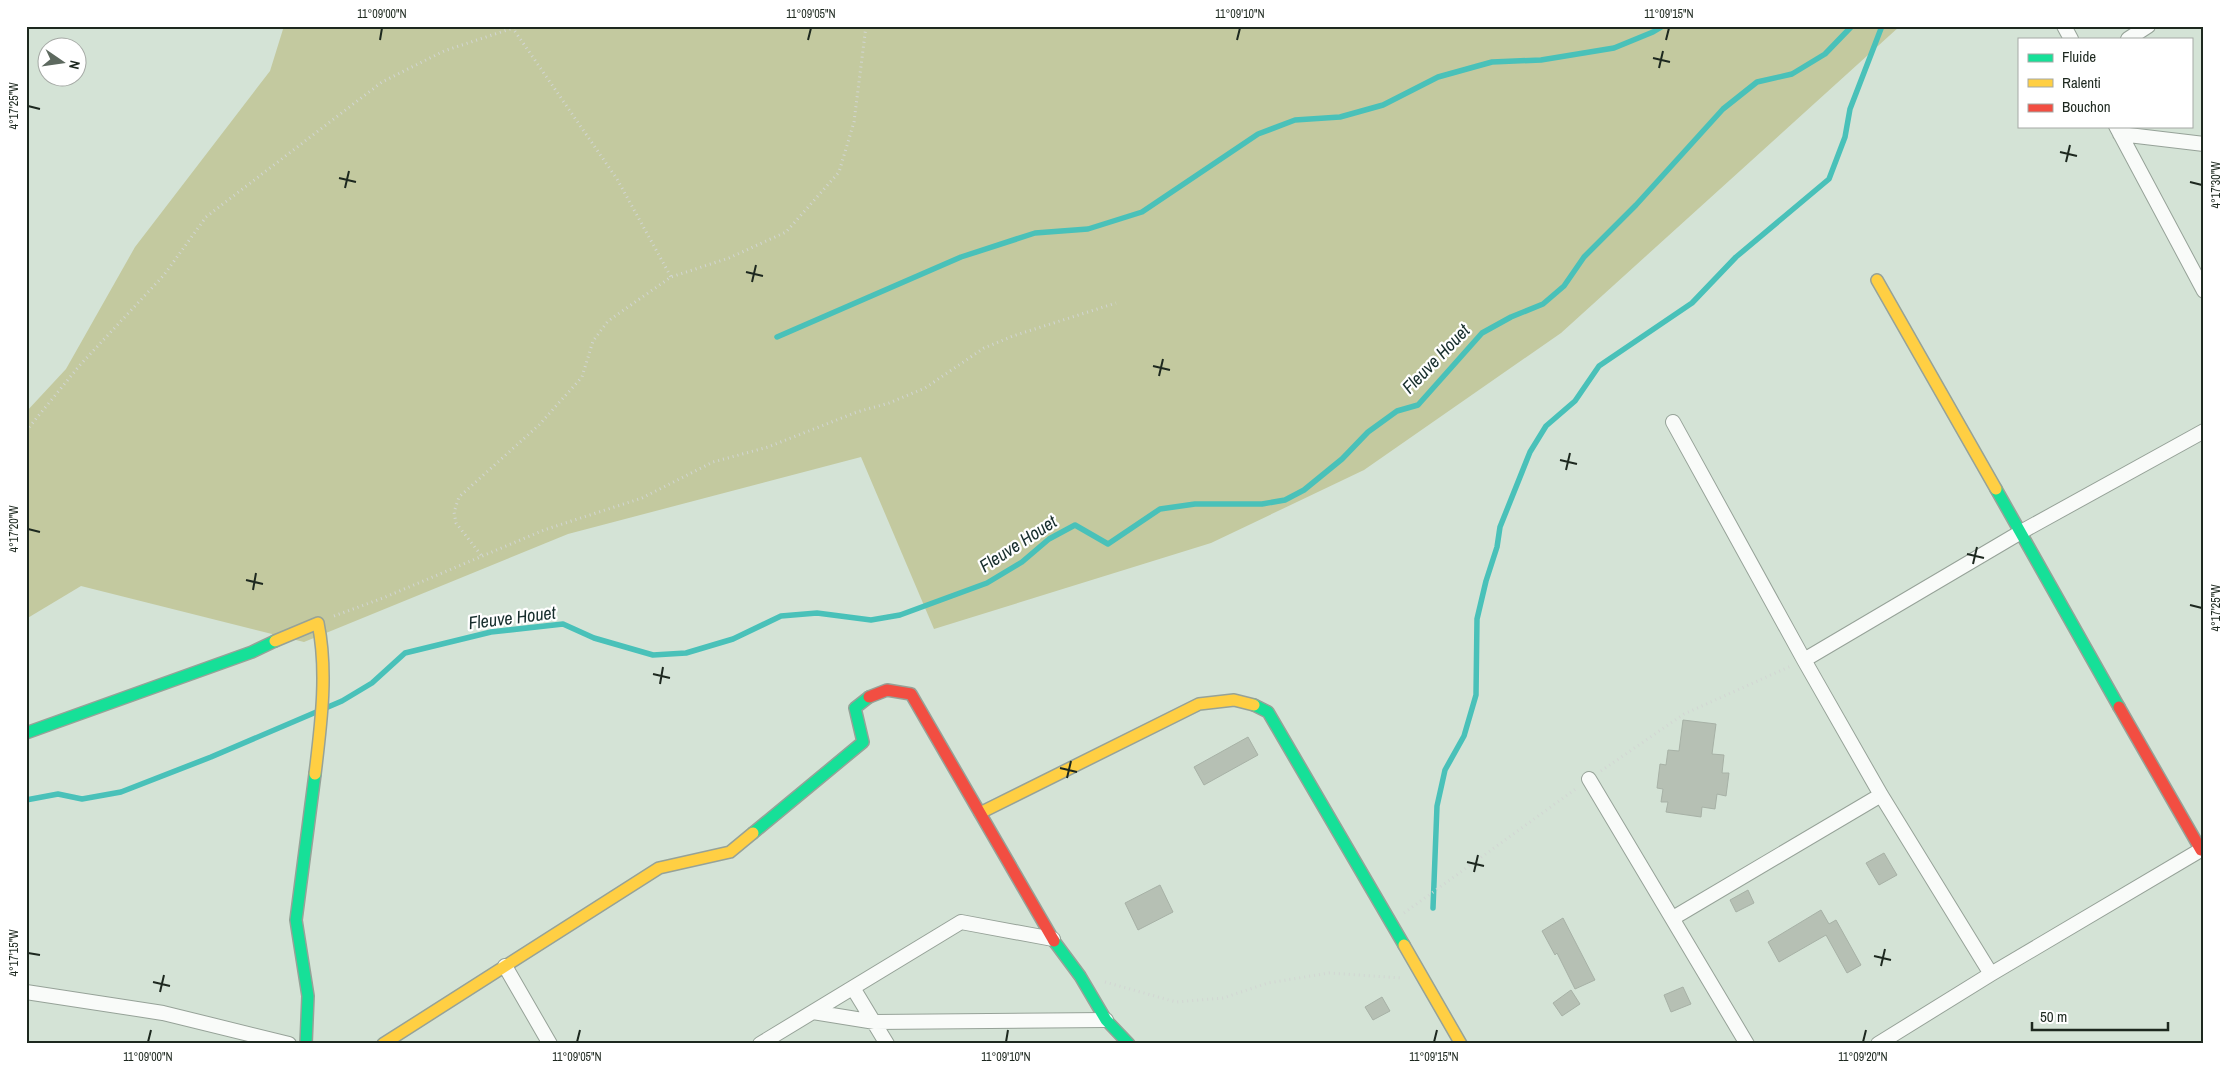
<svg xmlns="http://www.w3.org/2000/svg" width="2230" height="1070" font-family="'Archivo Narrow',sans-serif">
  <rect width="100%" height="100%" fill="#d4e3d6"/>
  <!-- green -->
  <path fill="#c3c99f" d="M 284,26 L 1900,26 L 1561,333 L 1364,470 L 1211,543 L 934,629 L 861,457 L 568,534 L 304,642 L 81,586 L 26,619 L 26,412 L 66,369 L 135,247 L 270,71 Z"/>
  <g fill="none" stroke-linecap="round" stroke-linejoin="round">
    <!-- stream -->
    <path stroke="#49c1b9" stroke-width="5.5" d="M 777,337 L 961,257 L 1035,233 L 1088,229 L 1142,212 L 1258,134 L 1295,120 L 1340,117 L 1383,105 L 1438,77 L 1492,62 L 1541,60 L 1614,48 L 1653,32 L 1663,26
      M 26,800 L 58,794 L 82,799 L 121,792 L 211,757 L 342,701 L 372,683 L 405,653 L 491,632 L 563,624 L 594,638 L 653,655 L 686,653 L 733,639 L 781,616 L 817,613 L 871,620 L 900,615 L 987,583 L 1022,562 L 1049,539 L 1075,525 L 1108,544 L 1160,509 L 1195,504 L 1262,504 L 1285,500 L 1304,490 L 1342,459 L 1368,432 L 1397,411 L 1418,405 L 1482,333 L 1511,317 L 1543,304 L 1564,286 L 1584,257 L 1636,205 L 1723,109 L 1757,82 L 1792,74 L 1825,54 L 1852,26
      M 1433,908 L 1437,806 L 1445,770 L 1464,736 L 1476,695 L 1477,619 L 1486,581 L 1497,547 L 1500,527 L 1530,452 L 1546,426 L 1575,401 L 1599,366 L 1692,303 L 1736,257 L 1829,179 L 1845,137 L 1850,109 L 1882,26"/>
  </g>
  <!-- building -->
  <path fill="#b6c0b4" stroke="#a7b1a6" d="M 1683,720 L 1716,724 L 1712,754 L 1724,755 L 1722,773 L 1729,773 L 1726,796 L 1717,794 L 1715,809 L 1702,807 L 1701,817 L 1666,812 L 1668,802 L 1661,802 L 1663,789 L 1657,788 L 1660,764 L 1666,765 L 1668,750 L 1679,751 Z
    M 1248,737 L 1258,755 L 1204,785 L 1194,767 Z
    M 1884,853 L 1897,875 L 1879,885 L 1866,863 Z
    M 1160,885 L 1173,912 L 1138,930 L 1125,903 Z
    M 1748,890 L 1754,903 L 1736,912 L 1730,900 Z
    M 1821,910 L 1829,924 L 1836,920 L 1861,965 L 1847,973 L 1826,935 L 1779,962 L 1768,942 Z
    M 1563,918 L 1595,980 L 1575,989 L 1557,953 L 1555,955 L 1542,931 Z
    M 1683,987 L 1691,1004 L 1671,1012 L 1664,995 Z
    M 1571,990 L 1580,1004 L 1562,1016 L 1553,1003 Z
    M 1382,997 L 1390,1011 L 1373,1020 L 1365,1007 Z"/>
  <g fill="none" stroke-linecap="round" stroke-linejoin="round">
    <defs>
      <path id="street" d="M 2064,26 L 2071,39
        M 2128,39 L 2148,26
        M 2116,126 L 2204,291
        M 2120,134 L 2204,144
        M 1673,422 L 1804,660 L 1881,795 L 1991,974
        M 1804,660 L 2021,532 L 2204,431
        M 1589,779 L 1747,1044
        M 1673,918 L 1881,795
        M 505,966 L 550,1044
        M 853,988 L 887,1044
        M 26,992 L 163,1013 L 289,1044
        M 813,1012 L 875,1022 L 1106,1020
        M 760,1044 L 961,922 L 1053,939
        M 1878,1044 L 1991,974 L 2204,848"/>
      <path id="fast" d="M 1996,489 L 2119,707
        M 1254,705 L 1268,712 L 1404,945
        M 26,733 L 252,652 L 275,641
        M 753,833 L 863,742 L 855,708 L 869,697
        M 1054,941 L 1080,976 L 1106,1020 L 1129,1044
        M 306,1044 L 308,996 L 296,920 L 315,774"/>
      <path id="slow" d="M 1877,280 L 1996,489
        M 275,641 L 318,623 C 328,672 321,724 315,774
        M 980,813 L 1199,704 L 1234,700 L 1254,705
        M 1404,945 L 1461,1044
        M 383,1044 L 659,868 L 730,852 L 753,833"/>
      <path id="jam" d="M 869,697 L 887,690 L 911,694 L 1054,941
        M 2119,707 L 2201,850"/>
    </defs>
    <!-- street casing -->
    <use href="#street" stroke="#96a298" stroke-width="16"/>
    <!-- fast casing -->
    <use href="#fast" stroke="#96a298" stroke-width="14"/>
    <!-- slow casing -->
    <use href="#slow" stroke="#96a298" stroke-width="14"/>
    <!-- jam casing -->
    <use href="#jam" stroke="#96a298" stroke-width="14"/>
    <!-- path -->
    <path stroke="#d2d6d3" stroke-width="3" stroke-dasharray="1 4" stroke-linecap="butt" d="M 512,27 L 617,179 L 671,277
      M 26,431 L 80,365 L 164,275 L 206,217 L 382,82 L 444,51 L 513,28 L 525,26
      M 481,555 L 456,523 L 454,512 L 459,497 L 539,425 L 582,377 L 593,341 L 608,321 L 671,277 L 729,258 L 786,232 L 839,172 L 854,122 L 866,26
      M 334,616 L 383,598 L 544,530 L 642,498 L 713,462 L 768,447 L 857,412 L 889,403 L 925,388 L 984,348 L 1013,336 L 1116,303
      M 1601,771 L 1684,714 L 1791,666
      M 1404,913 L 1577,788
      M 1105,982 L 1176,1002 L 1223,998 L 1268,983 L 1329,973 L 1402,978"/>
    <!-- street -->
    <use href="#street" stroke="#f9fbf9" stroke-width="14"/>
    <!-- fast -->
    <use href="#fast" stroke="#16e098" stroke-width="11"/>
    <!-- slow -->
    <use href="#slow" stroke="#ffcf43" stroke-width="11"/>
    <!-- jam -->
    <use href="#jam" stroke="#f24e42" stroke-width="11"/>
  </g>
  <!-- ticks -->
  <path fill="none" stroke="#1d281f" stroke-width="2" d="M 380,40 L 382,28M 808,40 L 811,28M 1237,40 L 1240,28M 1666,40 L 1669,28M 1653,58 L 1670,62M 1659,68 L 1663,51M 28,106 L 40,109M 2060,152 L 2077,156M 2066,162 L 2070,145M 339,178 L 356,182M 2190,182 L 2202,185M 345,188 L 349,171M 746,272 L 763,276M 752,282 L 756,265M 1153,366 L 1170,370M 1159,376 L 1163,359M 1560,460 L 1577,464M 1566,470 L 1570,453M 28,529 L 40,532M 1967,554 L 1984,558M 1973,564 L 1977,547M 246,580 L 263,584M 253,590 L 256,573M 2190,605 L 2202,608M 653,674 L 670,678M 660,684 L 663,667M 1060,768 L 1077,772M 1067,778 L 1071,761M 1467,862 L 1484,866M 1474,872 L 1478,855M 28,953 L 40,955M 1874,956 L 1891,960M 1881,966 L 1885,949M 153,982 L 170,986M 160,992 L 164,975M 148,1042 L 151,1030M 577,1042 L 580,1030M 1006,1042 L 1008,1030M 1434,1042 L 1437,1030M 1863,1042 L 1866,1030"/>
  <g text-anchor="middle" stroke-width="4.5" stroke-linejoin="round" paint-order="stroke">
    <!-- water labels -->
    <g font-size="18" font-style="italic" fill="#172e2d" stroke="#fff">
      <text transform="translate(1436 359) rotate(-46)" y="6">Fleuve Houet</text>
      <text transform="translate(1018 544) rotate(-33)" y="6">Fleuve Houet</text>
      <text transform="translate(512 618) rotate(-7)" y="6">Fleuve Houet</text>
    </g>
  </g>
  <!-- border -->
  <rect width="2230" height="1070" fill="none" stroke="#ffffff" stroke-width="55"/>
  <!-- legend -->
  <rect x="2018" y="38" width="175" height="90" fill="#ffffff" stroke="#a5a9a5"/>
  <rect x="2028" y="54" width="25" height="8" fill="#16e098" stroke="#a5a9a5"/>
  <text x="2062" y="62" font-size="15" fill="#1d281f">Fluide</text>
  <rect x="2028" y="79" width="25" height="8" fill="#ffcf43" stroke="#a5a9a5"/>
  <text x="2062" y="88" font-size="15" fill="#1d281f">Ralenti</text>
  <rect x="2028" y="104" width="25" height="8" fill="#f24e42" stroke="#a5a9a5"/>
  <text x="2062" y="112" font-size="15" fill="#1d281f">Bouchon</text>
  <!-- north arrow -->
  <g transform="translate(62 62) rotate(103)"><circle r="24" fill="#ffffff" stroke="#a5a9a5"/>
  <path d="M0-4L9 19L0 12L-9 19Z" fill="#5d695f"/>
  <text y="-8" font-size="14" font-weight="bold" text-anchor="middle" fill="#1d281f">N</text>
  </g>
  <!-- scale -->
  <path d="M2032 1022v8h136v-8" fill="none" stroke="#1d281f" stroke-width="2.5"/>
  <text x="2040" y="1022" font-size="15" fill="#1d281f" stroke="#ffffff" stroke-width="4" paint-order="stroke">50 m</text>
  <rect x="28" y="28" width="2174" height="1014" fill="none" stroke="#1d281f" stroke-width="2"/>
  <g font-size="12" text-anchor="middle" fill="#1d281f">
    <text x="382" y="18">11°09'00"N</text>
    <text x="811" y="18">11°09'05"N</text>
    <text x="1240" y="18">11°09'10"N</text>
    <text x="1669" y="18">11°09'15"N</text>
    <text transform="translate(14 106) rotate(-90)" y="4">4°17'25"W</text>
    <text transform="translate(2216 185) rotate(-90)" y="4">4°17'30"W</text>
    <text transform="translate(14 529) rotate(-90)" y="4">4°17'20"W</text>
    <text transform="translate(2216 608) rotate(-90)" y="4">4°17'25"W</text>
    <text transform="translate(14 953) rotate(-90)" y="4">4°17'15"W</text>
    <text x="148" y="1061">11°09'00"N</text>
    <text x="577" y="1061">11°09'05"N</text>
    <text x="1006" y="1061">11°09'10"N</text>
    <text x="1434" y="1061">11°09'15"N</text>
    <text x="1863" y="1061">11°09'20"N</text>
  </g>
</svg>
